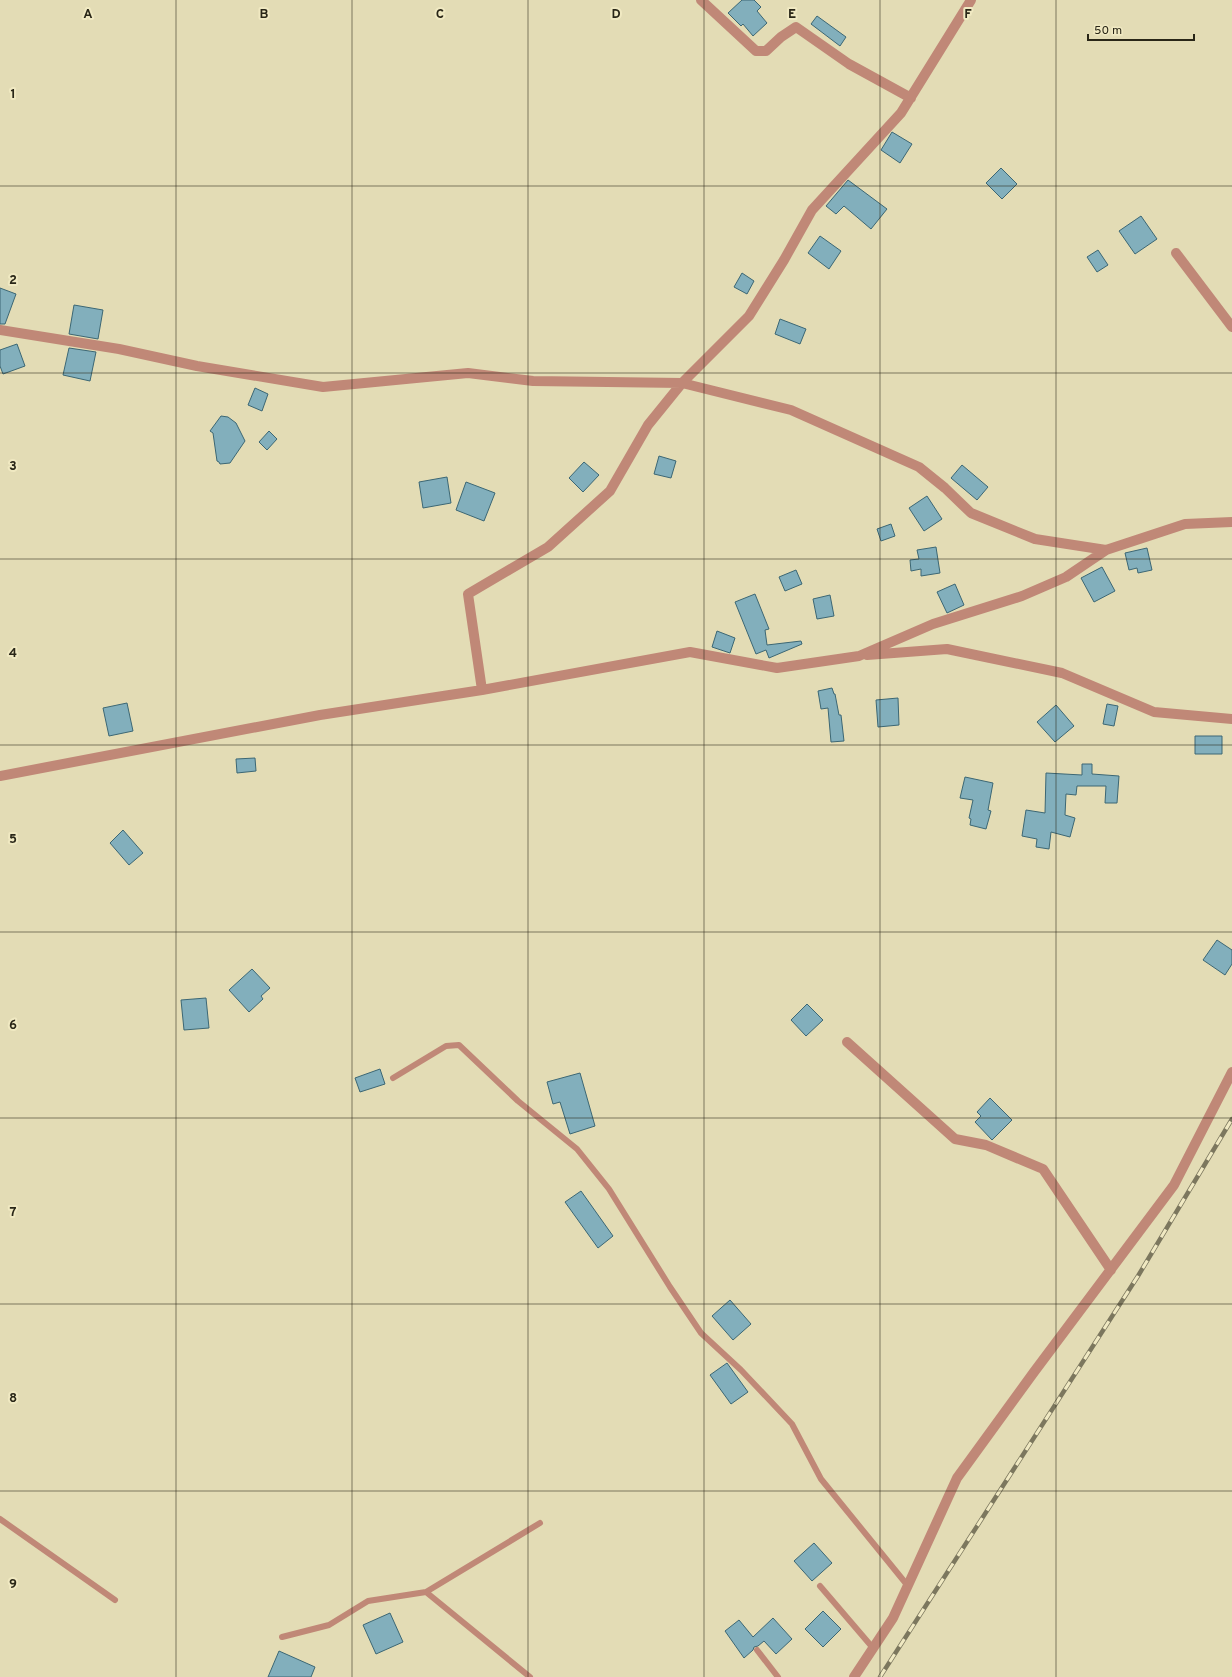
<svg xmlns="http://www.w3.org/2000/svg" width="1232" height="1677" font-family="Overpass,sans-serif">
  <rect width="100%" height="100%" fill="#e3dcb5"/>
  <!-- building -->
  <path fill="#82afbc" stroke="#3c6774" d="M 742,0 L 754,0 L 761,7 L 757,11 L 767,23 L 753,36 L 743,24 L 741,26 L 728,13 Z
    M 817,16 L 846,37 L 840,46 L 811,24 Z
    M 892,132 L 912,144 L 900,163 L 881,150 Z
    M 1001,168 L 1017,184 L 1002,199 L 986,183 Z
    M 848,180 L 887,209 L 871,229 L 844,206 L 836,214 L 826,206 Z
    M 1141,216 L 1157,239 L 1135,254 L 1119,231 Z
    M 820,236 L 841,251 L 829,269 L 808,253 Z
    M 1098,250 L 1108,265 L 1097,272 L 1087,257 Z
    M 742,273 L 754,281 L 747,294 L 734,287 Z
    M 0,288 L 16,294 L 5,324 L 0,324 Z
    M 74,305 L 103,310 L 98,339 L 69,334 Z
    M 780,319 L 806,329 L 800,344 L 775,334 Z
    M 17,344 L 25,366 L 3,374 L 0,366 L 0,350 Z
    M 69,348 L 96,352 L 90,381 L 63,375 Z
    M 255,388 L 268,394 L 262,411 L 248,405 Z
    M 221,416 L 228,417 L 236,423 L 245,441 L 230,463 L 220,464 L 219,462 L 217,461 L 213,433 L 210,431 Z
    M 269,431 L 277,439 L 267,450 L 259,442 Z
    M 659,456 L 676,461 L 671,478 L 654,474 Z
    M 584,462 L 599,475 L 583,492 L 569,478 Z
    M 962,465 L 988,487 L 977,500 L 951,478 Z
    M 447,477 L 451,503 L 423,508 L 419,482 Z
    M 466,482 L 495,493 L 484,521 L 456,510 Z
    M 927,496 L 942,519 L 924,531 L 909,508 Z
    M 891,524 L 895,536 L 881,541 L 877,529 Z
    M 936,547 L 940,573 L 921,576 L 921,569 L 911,571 L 910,560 L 919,559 L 917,550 Z
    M 1147,548 L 1152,570 L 1138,573 L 1137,568 L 1129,570 L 1125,553 Z
    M 1102,567 L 1115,591 L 1094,602 L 1081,578 Z
    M 796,570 L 802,584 L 785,591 L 779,577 Z
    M 955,584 L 964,605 L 947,613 L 937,592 Z
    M 755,594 L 769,629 L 765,630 L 767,645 L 801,641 L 802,644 L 769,658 L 766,650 L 756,654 L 735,602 Z
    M 830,595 L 834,616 L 817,619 L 813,599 Z
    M 717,631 L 735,638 L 730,653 L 712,647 Z
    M 832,688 L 834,694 L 835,694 L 839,715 L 841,715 L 844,741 L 831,742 L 828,708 L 821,709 L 818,691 Z
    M 898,698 L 899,725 L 878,727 L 876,700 Z
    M 127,703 L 133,731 L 109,736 L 103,708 Z
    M 1107,704 L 1118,706 L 1114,726 L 1103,724 Z
    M 1056,705 L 1074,726 L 1055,742 L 1037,722 Z
    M 1195,736 L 1222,736 L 1222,754 L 1195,754 Z
    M 255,758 L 256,771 L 237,773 L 236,759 Z
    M 1082,764 L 1092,764 L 1092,774 L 1119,776 L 1117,803 L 1105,803 L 1106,786 L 1077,786 L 1076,795 L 1066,794 L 1065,815 L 1075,818 L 1070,837 L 1051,832 L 1049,849 L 1036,847 L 1037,839 L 1022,836 L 1026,810 L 1045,813 L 1046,773 L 1082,775 Z
    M 965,777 L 993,783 L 988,810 L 991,811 L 986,829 L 970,825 L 971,819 L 969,818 L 973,800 L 960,798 Z
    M 123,830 L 143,853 L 129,865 L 110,843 Z
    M 1217,940 L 1232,950 L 1232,964 L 1225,975 L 1203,960 Z
    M 252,969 L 270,988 L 261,996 L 263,999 L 249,1012 L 229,990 Z
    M 206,998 L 209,1028 L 184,1030 L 181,1000 Z
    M 807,1004 L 823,1020 L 806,1036 L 791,1020 Z
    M 380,1069 L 385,1084 L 360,1092 L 355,1078 Z
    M 580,1073 L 595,1126 L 570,1134 L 560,1102 L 553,1104 L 547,1082 Z
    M 990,1098 L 1012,1120 L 992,1140 L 975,1122 L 981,1116 L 977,1112 Z
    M 581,1191 L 613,1236 L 598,1248 L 565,1202 Z
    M 730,1300 L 751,1324 L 733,1340 L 712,1316 Z
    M 727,1363 L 748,1392 L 731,1404 L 710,1375 Z
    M 814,1543 L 832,1563 L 812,1581 L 794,1561 Z
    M 823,1611 L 841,1629 L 823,1647 L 805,1629 Z
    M 390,1613 L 403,1642 L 376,1654 L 363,1625 Z
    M 773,1618 L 792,1639 L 776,1654 L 764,1641 L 758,1646 L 754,1647 L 753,1650 L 744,1658 L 725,1631 L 739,1620 L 753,1637 Z
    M 279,1651 L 315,1667 L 311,1677 L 268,1677 Z"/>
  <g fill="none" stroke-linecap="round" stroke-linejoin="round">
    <!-- service -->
    <path stroke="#c08877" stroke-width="6" d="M 393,1078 L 446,1046 L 459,1045 L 518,1101 L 577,1149 L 609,1189 L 670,1287 L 701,1333 L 741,1370 L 792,1424 L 821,1479 L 908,1586
      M 0,1519 L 115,1600
      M 820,1586 L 873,1648
      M 282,1637 L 329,1625 L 368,1601 L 426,1592
      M 757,1650 L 778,1677
      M 530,1677 L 426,1592 L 540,1523"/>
    <!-- minor -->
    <path stroke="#c08877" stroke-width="10" d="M 701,0 L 756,51 L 766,51 L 781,37 L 796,27 L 849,64 L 911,98
      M 1176,253 L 1232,327
      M 0,330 L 119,349 L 197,366 L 323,387 L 468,373 L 533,381 L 682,383 L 791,410 L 919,467 L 945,488 L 971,513 L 1035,539 L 1106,550
      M 867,655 L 947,649 L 1062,673 L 1154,712 L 1232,719
      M 482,690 L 468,594 L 548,547 L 610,491 L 648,425 L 682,383 L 749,316 L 784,260 L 812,210 L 901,113 L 971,0
      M 0,776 L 320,715 L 482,690 L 690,652 L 777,668 L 859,656 L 933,624 L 1022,596 L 1066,577 L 1106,550 L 1185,524 L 1232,522
      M 847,1042 L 955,1139 L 986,1145 L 1043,1169 L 1111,1270
      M 854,1677 L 893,1618 L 957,1478 L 1034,1372 L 1174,1185 L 1232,1072"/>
    <defs>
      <path id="rail" d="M 880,1677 L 1138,1276 L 1232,1119"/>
    </defs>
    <!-- rail casing -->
    <use href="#rail" stroke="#7c775e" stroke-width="4.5"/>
    <!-- rail -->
    <use href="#rail" stroke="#f0e9c2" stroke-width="3" stroke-dasharray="9" stroke-linecap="butt"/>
  </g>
  <!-- grid -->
  <path fill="none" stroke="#292617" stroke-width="1" stroke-opacity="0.55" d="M 176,0 L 176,1677M 352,0 L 352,1677M 528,0 L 528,1677M 704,0 L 704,1677M 880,0 L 880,1677M 1056,0 L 1056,1677M 0,186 L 1232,186M 0,373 L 1232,373M 0,559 L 1232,559M 0,745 L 1232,745M 0,932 L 1232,932M 0,1118 L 1232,1118M 0,1304 L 1232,1304M 0,1491 L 1232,1491"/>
  <g font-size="13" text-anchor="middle" font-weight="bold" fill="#292617" stroke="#f0e9c2" stroke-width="4" stroke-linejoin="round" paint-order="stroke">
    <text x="88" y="18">A</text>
    <text x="264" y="18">B</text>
    <text x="440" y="18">C</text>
    <text x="616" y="18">D</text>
    <text x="792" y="18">E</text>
    <text x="968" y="18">F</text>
    <text x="13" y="98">1</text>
    <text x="13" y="284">2</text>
    <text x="13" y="470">3</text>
    <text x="13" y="657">4</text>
    <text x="13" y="843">5</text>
    <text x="13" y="1029">6</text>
    <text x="13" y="1216">7</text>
    <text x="13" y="1402">8</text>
    <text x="13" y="1588">9</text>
  </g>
  <!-- scale -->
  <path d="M1088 34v6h106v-6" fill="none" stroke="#292617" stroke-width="2"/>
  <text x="1094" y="34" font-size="12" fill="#292617" stroke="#f0e9c2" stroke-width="3" paint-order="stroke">50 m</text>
</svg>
